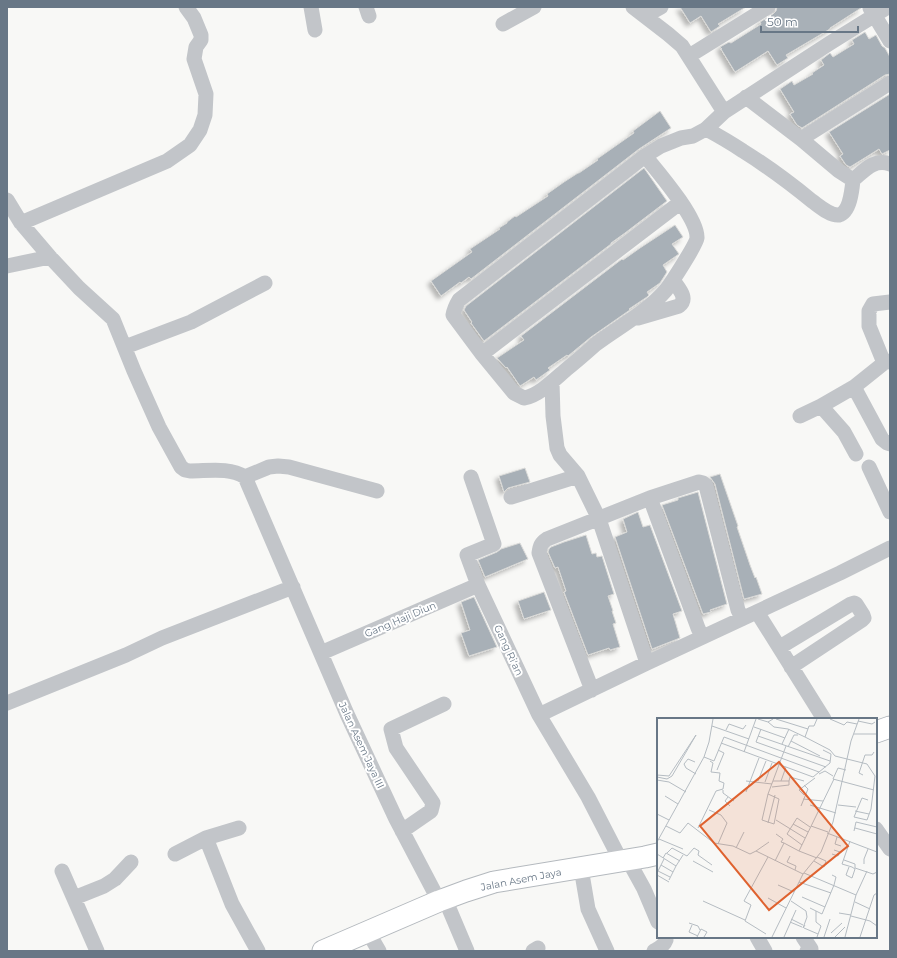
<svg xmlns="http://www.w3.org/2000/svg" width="897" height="958" font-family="Montserrat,sans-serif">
  <defs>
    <filter id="shadow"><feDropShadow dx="-3.5" dy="3.5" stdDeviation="2" flood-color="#0004"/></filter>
  </defs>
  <rect width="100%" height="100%" fill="#f8f8f6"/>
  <!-- building -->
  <path fill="#a8b0b7" stroke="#dadad8" filter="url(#shadow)" d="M 680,7 L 746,7 L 718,24 L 720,26 L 711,32 L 701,16 L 690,23 Z
    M 777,7 L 861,7 L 861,8 L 830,28 L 830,29 L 786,55 L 788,58 L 777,65 L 768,51 L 735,72 L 721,49 L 722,49 L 720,47 L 729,42 L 731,43 L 758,26 L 761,24 L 760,22 L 773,14 L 776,11 Z
    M 865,32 L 869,39 L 876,35 L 882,46 L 885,48 L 890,57 L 890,74 L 885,75 L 802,128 L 797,125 L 790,114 L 794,112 L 780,89 L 792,81 L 794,85 L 813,74 L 812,73 L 824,65 L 821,60 L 830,53 L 833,57 L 854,44 L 852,40 Z
    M 890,94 L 890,150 L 882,154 L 879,149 L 850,167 L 846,165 L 840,156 L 843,154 L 829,132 Z
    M 660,111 L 671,128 L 639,149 L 471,279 L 469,277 L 461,283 L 460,282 L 441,296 L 431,281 L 472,252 L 470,249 L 500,229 L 499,228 L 507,223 L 507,222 L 515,216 L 516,217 L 548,196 L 547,194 L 564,182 L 578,173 L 579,173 L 598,160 L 597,159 L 634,133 L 633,131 Z
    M 644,168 L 651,178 L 667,201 L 625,233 L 611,243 L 611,244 L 484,341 L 471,323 L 472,322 L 464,310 L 466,306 Z
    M 675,225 L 683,237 L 672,244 L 679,254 L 663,265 L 667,272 L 660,283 L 647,292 L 649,295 L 647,297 L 629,309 L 630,310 L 627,312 L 591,337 L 568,356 L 567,355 L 548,368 L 550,370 L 536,380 L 534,377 L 520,386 L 507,367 L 506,368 L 497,358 L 524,340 L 521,336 L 622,259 L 623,260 L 640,248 Z
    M 525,468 L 530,482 L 508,488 L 504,492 L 499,476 Z
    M 720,474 L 738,526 L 737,527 L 750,565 L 755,578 L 756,577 L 762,594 L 748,598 L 744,599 L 715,484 L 710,477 Z
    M 698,492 L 727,604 L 710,610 L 711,612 L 703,614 L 662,505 L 678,500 L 678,498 Z
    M 638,512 L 643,527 L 650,525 L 682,611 L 673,614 L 680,638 L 652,649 L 615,537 L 627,532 L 623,519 Z
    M 586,535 L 592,554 L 596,553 L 597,557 L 602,556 L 614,594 L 608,596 L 613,611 L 612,611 L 616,623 L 613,624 L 620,647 L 610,650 L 609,648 L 588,655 L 564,592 L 566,591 L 558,567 L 555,568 L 548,552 L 549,549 L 551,547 L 564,542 Z
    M 520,543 L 528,559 L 485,577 L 478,560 L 497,552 L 501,549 Z
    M 544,592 L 551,610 L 524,619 L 518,601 Z
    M 474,597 L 497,647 L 469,656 L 461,633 L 470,630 L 461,602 Z"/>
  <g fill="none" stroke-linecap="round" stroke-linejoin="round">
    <defs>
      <path id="secondary" d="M 876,732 L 890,727
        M 323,951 L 439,901 L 466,891 L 494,882 L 645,857 L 658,854"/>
    </defs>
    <!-- secondary casing -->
    <use href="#secondary" stroke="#b4b9be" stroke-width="23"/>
    <!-- street -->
    <path stroke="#c2c5c9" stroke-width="15" d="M 311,7 L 315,30
      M 366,7 L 369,16
      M 633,7 L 668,34 L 682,46 L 724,112
      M 870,8 L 890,41
      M 645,16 L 661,7
      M 503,24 L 534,7
      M 689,56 L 768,7
      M 746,97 L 801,139 L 839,171 L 853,180 C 864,171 874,158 890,164
      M 706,129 C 719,136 731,143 743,151 C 767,166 790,183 812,201 C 818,205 830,216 839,215 C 850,212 852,190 853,180
      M 801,139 L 890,83
      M 645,156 C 658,172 698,218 697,238 C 696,245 672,282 666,290 C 646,313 620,326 596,344 C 587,352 578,360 568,368 C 557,377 539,396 524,398 L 514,393 L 482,354 L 453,315 C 454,309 456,305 459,300 L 645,156 L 661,146 L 681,138 L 693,136 L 706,129 L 724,112 L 830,43 L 888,7
      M 7,200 L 21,223 L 50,257 L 79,288 L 113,319 L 134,371 L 159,427 L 181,467 L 185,470 L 190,471 C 209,471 229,467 245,477 L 347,714 L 396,819 L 439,901
      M 21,223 L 167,161 L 190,145 L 200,130 L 205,115 L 206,94 L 194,59 L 196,47 L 201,40 L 201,35 L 194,18 L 186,7
      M 7,266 L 50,257
      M 638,318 L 679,306 C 689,298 678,288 673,280
      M 125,347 L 191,322 L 265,283
      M 482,354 L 681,202
      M 884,363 L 869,326 L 869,311 L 873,304 L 890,302
      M 552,382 L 553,416 L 557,448 L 560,455 L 578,476 L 599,519 L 647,663
      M 854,387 L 882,439 L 887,443 L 890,444
      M 821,406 L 844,432 L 856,454
      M 800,416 L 821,406 L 854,387 L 884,363 L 890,361
      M 869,467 L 890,512
      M 245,477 L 269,467 L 278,466 L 289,467 L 377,491
      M 471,477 L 494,544 L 467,555 L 478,585 L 539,715
      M 511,497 L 578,476
      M 650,498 L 698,628 L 702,637
      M 757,612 L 824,719
      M 780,647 L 851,604 L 854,603 L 856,604 L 863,615 L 864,618 L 862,620 L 791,667
      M 321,653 L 478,585
      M 592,690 L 539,553 C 540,546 541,543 547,539 L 650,498 L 699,482 L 703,483 L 706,486 L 738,610 L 742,618
      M 7,703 L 126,655 L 162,638 L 293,587
      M 876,829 L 890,849
      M 402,831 L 431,811 L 433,803 L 396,748 L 391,729 L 444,704
      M 206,838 L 232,904 L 258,951
      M 175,854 L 206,838 L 239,828
      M 628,860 L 644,889 L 658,922
      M 621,861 L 588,797 L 539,715 L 647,663 L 840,573 L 890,548
      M 581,868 L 588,909 L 607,951
      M 62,871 L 97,951
      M 74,898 L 104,886 L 115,879 L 131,862
      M 445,899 L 467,951
      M 368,932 L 379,951
      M 757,937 L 765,951
      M 803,937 L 811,949 L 807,951
      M 533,951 L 538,948
      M 654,951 C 659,948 664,946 666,940 L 665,937"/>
    <!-- secondary -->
    <use href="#secondary" stroke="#fff" stroke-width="21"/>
  </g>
  <g text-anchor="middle" stroke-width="4" stroke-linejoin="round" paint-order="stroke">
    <!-- street labels -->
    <g font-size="10" fill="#687786" stroke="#fff">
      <text transform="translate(400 619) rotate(-23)" y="4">Gang Haji Diun</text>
      <text transform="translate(509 650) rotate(65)" y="4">Gang Ri'an</text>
      <text transform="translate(362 745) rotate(65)" y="4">Jalan Asem Jaya III</text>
      <text transform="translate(521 879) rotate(-11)" y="4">Jalan Asem Jaya</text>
    </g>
  </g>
  <!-- overview -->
  <g transform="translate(657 718)">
    <rect width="220" height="220" fill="#f8f8f6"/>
    <path fill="none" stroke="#b5bcc2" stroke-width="1" d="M 101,1 L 111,4 L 116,1M 119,1 L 151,11M 173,1 L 187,7 L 190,4 L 200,6M 201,3 L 215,6 L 218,4M 111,4 L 117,9 L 131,11 L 148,19 L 173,32 L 178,38 L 210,46 L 218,58 L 214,91 L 210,102 L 197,99 L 205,80 L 211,82M 55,8 L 92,21M 97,9 L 128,20M 104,11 L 99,24 L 169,49M 69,12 L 72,6 L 86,11 L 89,7M 197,16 L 220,16M 101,18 L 173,43M 148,19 L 152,8 L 157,8 L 160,1M 134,23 L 163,38M 64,25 L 156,59 L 173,45 L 174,36 L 166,32M 125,26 L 132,11M 131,29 L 137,17 L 141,17M 87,34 L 99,1M 47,39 L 57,43 L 67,19 L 162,54M 38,44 L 31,41 L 27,46 L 29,50 L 39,56M 60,52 L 67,35 L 61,32M 189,52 L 181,50 L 176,61 L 217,72M 162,56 L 168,53 L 176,58M 0,57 L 12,58 L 39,17 L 15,58 L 10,61 L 0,59M 206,57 L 202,55 L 208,37 L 215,37 L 217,34M 0,62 L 12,64 L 29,74M 89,63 L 115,66M 101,63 L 109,43M 116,63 L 132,63 L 133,59 L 147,63M 124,63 L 129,49M 108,64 L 115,45M 115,69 L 132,67 L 132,63M 66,72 L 66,75 L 77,83M 89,74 L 102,40M 111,76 L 122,81 L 117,106 L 105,102 L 111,76 L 129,28M 147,77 L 142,72 L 158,60M 8,78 L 21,86M 71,79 L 68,83 L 73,88M 146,81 L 166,83M 153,87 L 179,95M 181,87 L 199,89M 144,88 L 151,71 L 147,67M 52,92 L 64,97 L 70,105 L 61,126M 198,93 L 212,96M 0,96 L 12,102M 119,102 L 148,120M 111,105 L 118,77M 136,106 L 151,114M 9,108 L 23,115 L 31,105 L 57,125 L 76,128 L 93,136 L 99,133 L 146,156M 154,108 L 171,114M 41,110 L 59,73 L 66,71 L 67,65 L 62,63 L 63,55 L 54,54 L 56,45 L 53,43M 198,110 L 220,116M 197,113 L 199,104 L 220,109M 170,115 L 220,134M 119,116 L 126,121 L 124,124 L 127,125M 180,119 L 178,126 L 184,128M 2,121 L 26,131M 0,124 L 47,39 L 52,24 L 56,1M 127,125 L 142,133M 145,127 L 130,116 L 140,100 L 153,109M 79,130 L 87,114M 99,133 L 112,124M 10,135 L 15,130 L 30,138 L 37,130 L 42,133 L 41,137 L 55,147M 0,136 L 19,148 L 26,137M 175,136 L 181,138 L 183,134 L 177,132M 133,138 L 130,144 L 139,148 L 138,152M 6,140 L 9,135 L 23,143M 160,140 L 142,133 L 177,61M 7,141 L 1,153 L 13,159M 187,142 L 198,146 L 198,150 L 216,156 L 220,154M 36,143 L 56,154M 118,143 L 127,125M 157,143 L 167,149 L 169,143 L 160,139M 207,146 L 207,141 L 211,131M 4,147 L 16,154M 192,149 L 189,157 L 195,160 L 198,151 L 195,149 L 185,146 L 193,123M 147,155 L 199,177 L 210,153M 0,157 L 12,164M 175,157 L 179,159 L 177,167M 12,162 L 19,148M 142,164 L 174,175M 121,167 L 137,174M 145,179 L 168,189M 111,180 L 129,190M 46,183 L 88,202M 134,183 L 149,193 L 150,199 L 146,210 L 148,207M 198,184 L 213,191M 153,190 L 165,196 L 177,167M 159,193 L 159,204 L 164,208 L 160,219M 182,195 L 194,197M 194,198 L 213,203 L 220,208M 134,201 L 146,207M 133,204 L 145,209M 32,205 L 41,208 L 43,212M 35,207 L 32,214 L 41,218M 147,210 L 161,216M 174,215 L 185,205M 109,216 L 88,203 L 94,187 L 87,183 L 111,139M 40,219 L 44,211 L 50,214 L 47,219M 115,219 L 146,156 L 164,134 L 176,104 L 194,23 L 202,1M 127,219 L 139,192M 167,219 L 173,201M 178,219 L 188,209M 188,219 L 199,177M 203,219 L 217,177 L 220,175"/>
    <path fill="#df622f" fill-opacity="0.15" stroke="#df622f" stroke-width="2" d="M 122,44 L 191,128 L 112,192 L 43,108 Z"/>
    <rect width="220" height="220" fill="none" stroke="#687786" stroke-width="2"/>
  </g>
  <!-- border -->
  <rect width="897" height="958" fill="none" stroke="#687786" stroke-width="16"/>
  <!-- scale -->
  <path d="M761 26v6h97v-6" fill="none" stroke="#687786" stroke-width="2"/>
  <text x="767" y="26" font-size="12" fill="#687786" stroke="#ffffff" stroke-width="3" paint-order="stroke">50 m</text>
</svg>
